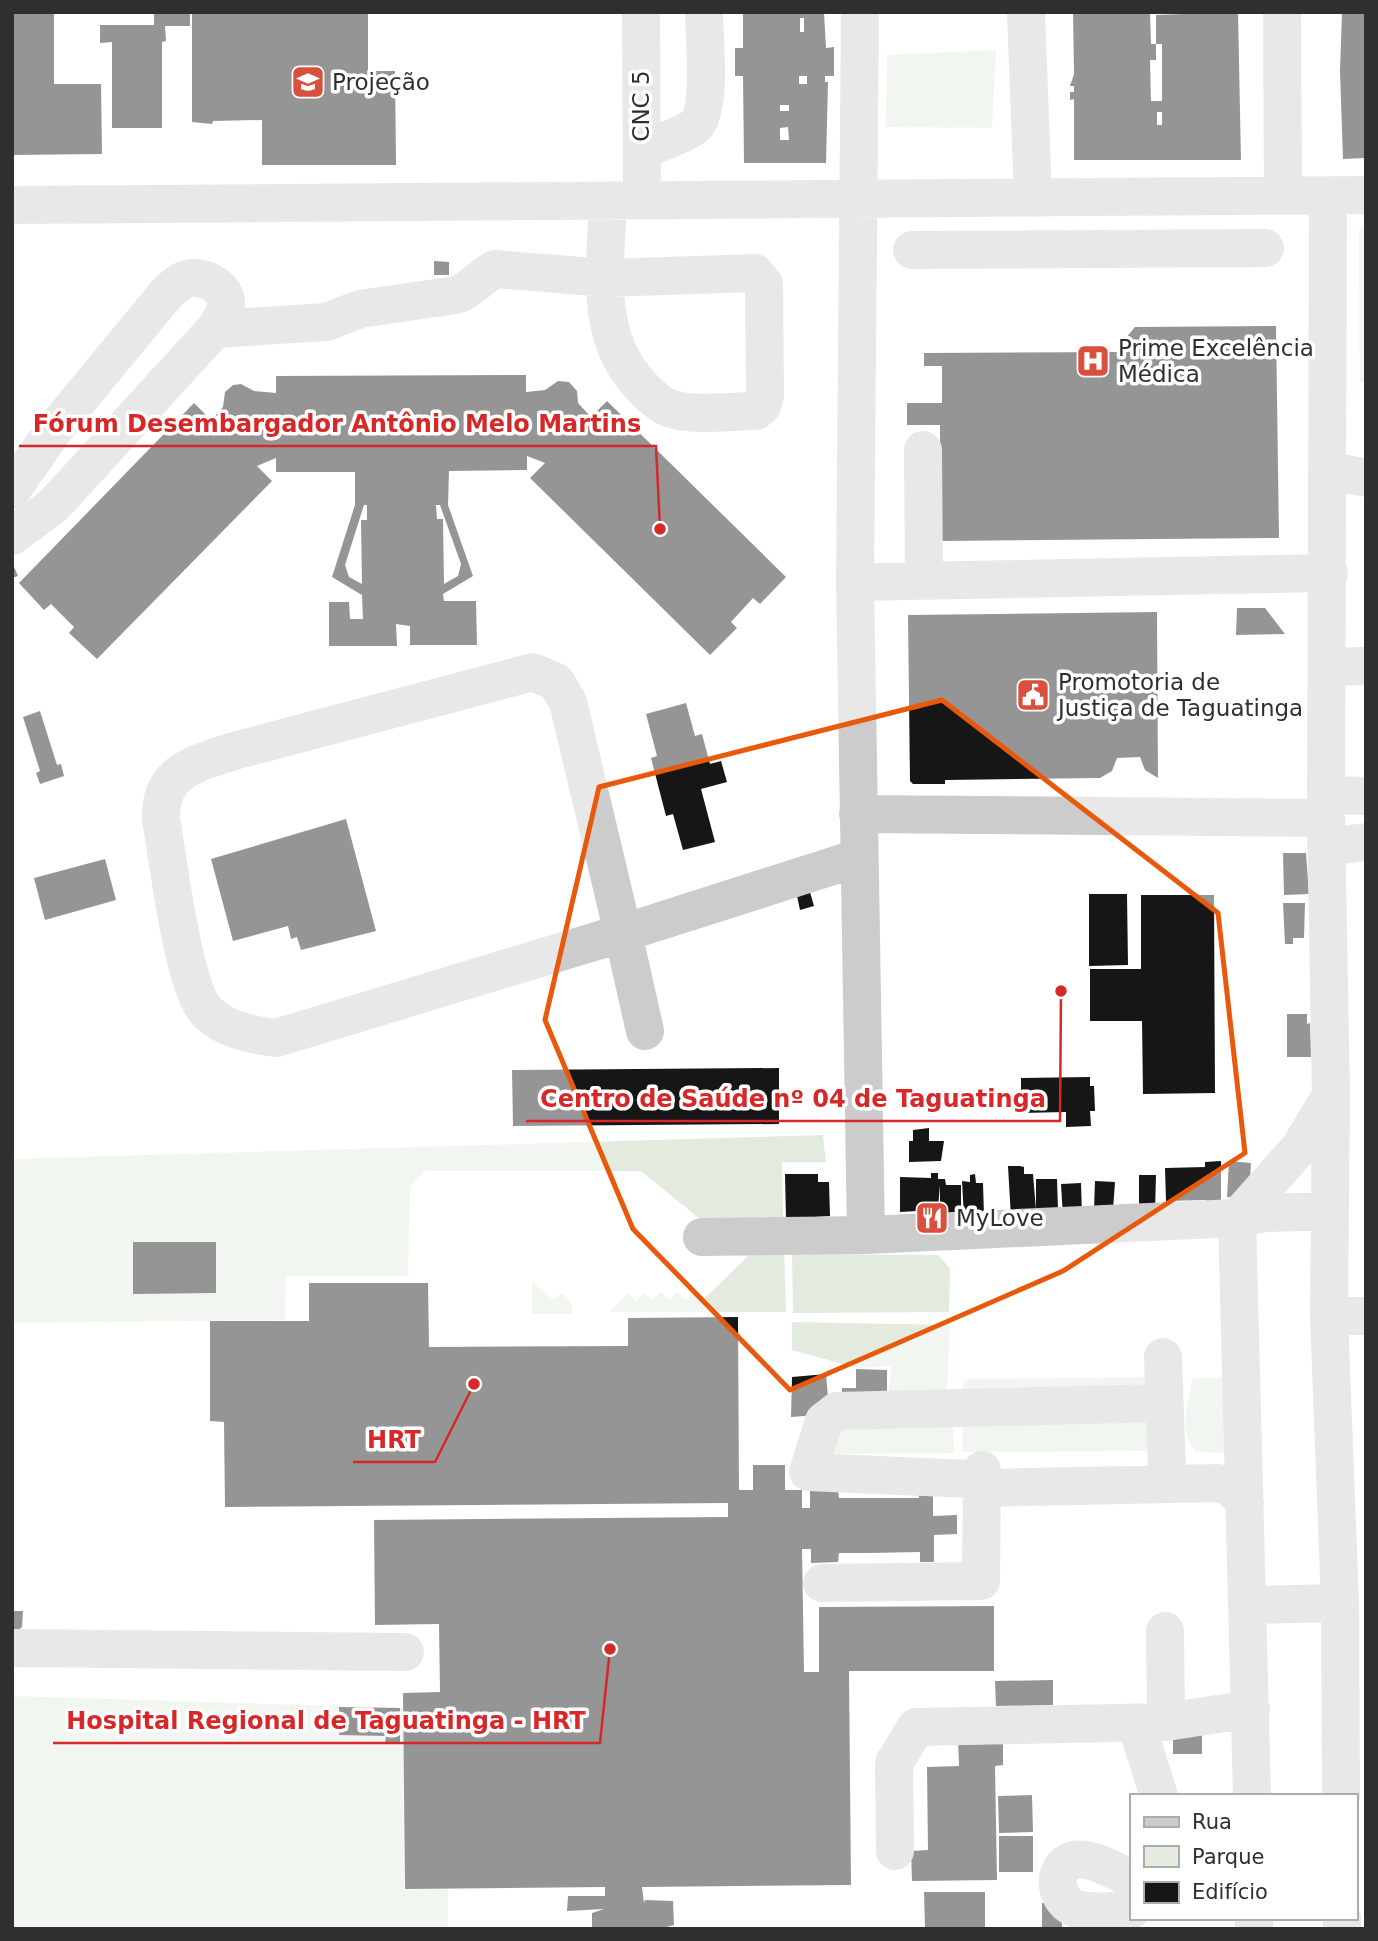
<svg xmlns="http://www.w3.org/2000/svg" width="1378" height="1941" font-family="'DejaVu Sans',sans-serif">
  <rect width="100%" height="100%" fill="#fff"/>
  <!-- green -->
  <path fill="#e3ebde" d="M 996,50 L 992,128 L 886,127 L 887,55 Z
    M 1359,229 L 1366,229 L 1366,384 L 1360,381 L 1360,430 Z
    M 823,1135 L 826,1162 L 782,1162 L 783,1222 L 700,1219 L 641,1171 L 425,1171 L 410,1186 L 408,1276 L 286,1276 L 285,1320 L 12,1323 L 12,1159 Z
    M 755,1249 L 784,1249 L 786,1312 L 609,1312 L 628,1293 L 636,1301 L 644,1293 L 653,1300 L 661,1292 L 670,1300 L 677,1292 L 686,1300 L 694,1292 L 703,1300 Z
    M 792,1254 L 938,1255 L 950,1269 L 949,1312 L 793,1313 Z
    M 532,1282 L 553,1300 L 561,1293 L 570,1301 L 573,1314 L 532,1314 Z
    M 792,1322 L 950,1325 L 947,1390 L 889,1392 L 891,1366 L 857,1368 L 792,1350 Z
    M 1146,1377 L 1147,1387 L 962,1389 L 965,1381 L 970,1379 Z
    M 1193,1378 L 1222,1378 L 1228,1448 L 1223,1453 L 1196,1452 C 1178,1435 1188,1399 1193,1378 Z
    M 1145,1421 L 1149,1425 L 1148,1451 L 963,1452 L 963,1423 Z
    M 953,1422 L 954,1453 L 827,1454 L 840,1428 Z
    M 12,1696 L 403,1708 L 404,1889 L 448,1889 L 448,1929 L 12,1929 Z"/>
  <!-- building -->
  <path fill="#161616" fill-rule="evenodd" d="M 12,12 L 54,12 L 54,84 L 101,84 L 102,154 L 12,155 Z
    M 154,12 L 190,12 L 190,26 L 165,26 L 166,41 L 162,42 L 162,128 L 112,128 L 112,42 L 100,43 L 100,25 L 154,25 Z
    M 192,12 L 368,12 L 368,71 L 395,71 L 396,165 L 262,165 L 262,120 L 213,121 L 212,124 L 192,122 Z
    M 743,12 L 824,12 L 826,48 L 834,47 L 834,76 L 825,76 L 825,82 L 828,82 L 826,163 L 744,163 L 743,76 L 735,76 L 735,48 L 743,48 ZM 800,18 L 804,18 L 804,32 L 800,32 ZM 799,76 L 807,76 L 807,84 L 799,84 ZM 780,105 L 789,105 L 789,111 L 780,111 ZM 788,127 L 789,140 L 780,140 L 780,128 Z
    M 1073,12 L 1150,12 L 1151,44 L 1156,44 L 1156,60 L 1150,60 L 1151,101 L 1162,101 L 1162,44 L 1156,44 L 1156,15 L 1238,12 L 1241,160 L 1074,160 L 1074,99 L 1070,100 L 1070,92 L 1074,92 L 1074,86 L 1070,86 L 1074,74 ZM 1157,112 L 1162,112 L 1162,125 L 1157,125 Z
    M 1342,12 L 1366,12 L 1366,158 L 1343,159 L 1340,71 Z
    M 434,261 L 449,262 L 449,275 L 434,275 Z
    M 1276,326 L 1279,538 L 940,541 L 940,425 L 907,425 L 907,403 L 942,403 L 942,366 L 924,366 L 924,353 L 1124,352 L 1125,339 L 1135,327 Z
    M 526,375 L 526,392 L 545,390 L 558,381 L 569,382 L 577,391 L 578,403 L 591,417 L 607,401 L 786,577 L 760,604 L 753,598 L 731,622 L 737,628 L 710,655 L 530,478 L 545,463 L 527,456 L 527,470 L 449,471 L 448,505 L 473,576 L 443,594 L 444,601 L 476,601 L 477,645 L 410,645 L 410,626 L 396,624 L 397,646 L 329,646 L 329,602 L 349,602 L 350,619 L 363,619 L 362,595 L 332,577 L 355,505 L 355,472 L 276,472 L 276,458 L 257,466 L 272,481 L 97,659 L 69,633 L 74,627 L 51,604 L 44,610 L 19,583 L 194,403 L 211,420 L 223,407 L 225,392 L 233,385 L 241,384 L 254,391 L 276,393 L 276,376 ZM 364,505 L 367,505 L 367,520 L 361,520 L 362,584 L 349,577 L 345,565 ZM 436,505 L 440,505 L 461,564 L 458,576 L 444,584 L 443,519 L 437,519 Z
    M 12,562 L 18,576 L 12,578 Z
    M 1237,608 L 1265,608 L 1285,634 L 1236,635 Z
    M 1157,612 L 1158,778 L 1145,770 L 1140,757 L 1117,758 L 1112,771 L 1100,778 L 945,780 L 945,784 L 913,784 L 910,781 L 908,615 Z
    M 686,703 L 695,736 L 702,734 L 710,764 L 721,761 L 727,782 L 701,789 L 715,842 L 683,850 L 673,814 L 666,816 L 651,758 L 657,756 L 646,714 Z
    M 40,711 L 57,765 L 61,764 L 64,776 L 40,784 L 36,773 L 40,771 L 23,717 Z
    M 346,819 L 376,931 L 301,950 L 297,937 L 291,939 L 288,926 L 233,941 L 211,859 Z
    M 1283,853 L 1306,853 L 1309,894 L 1284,895 Z
    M 105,859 L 116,900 L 45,920 L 34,878 Z
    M 810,892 L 814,906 L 800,910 L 797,896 Z
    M 1089,894 L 1127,894 L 1128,965 L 1089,966 Z
    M 1141,895 L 1214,895 L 1215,1093 L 1143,1094 L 1142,1021 L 1090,1021 L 1090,969 L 1141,969 Z
    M 1283,903 L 1305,903 L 1304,938 L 1293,938 L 1293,944 L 1285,944 Z
    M 1287,1014 L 1307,1014 L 1307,1024 L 1310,1023 L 1311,1057 L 1287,1057 Z
    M 779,1068 L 779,1124 L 513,1126 L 512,1070 Z
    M 1090,1077 L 1090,1086 L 1094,1086 L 1095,1111 L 1090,1111 L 1091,1126 L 1066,1127 L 1066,1112 L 1021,1113 L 1021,1078 Z
    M 929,1128 L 929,1141 L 944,1141 L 941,1161 L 909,1162 L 909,1141 L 913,1141 L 913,1130 Z
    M 1221,1161 L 1221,1206 L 1205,1200 L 1166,1201 L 1165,1168 L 1205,1167 L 1205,1162 Z
    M 1229,1161 L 1251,1163 L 1249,1198 L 1227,1197 Z
    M 1008,1166 L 1020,1166 L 1024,1167 L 1024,1174 L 1033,1174 L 1036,1210 L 1036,1179 L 1057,1179 L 1058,1209 L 1011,1218 Z
    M 931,1173 L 938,1173 L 938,1179 L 945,1179 L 946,1185 L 961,1185 L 961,1218 L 940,1218 L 940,1185 L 937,1219 L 919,1219 L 917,1211 L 900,1212 L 900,1177 L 931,1178 Z
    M 785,1174 L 818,1174 L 818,1182 L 829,1182 L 830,1216 L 786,1219 Z
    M 975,1174 L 976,1183 L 983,1183 L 984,1216 L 964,1217 L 962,1181 L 970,1182 L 970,1175 Z
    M 1139,1175 L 1156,1175 L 1155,1212 L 1139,1211 Z
    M 1095,1181 L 1115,1182 L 1113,1210 L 1094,1209 Z
    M 1081,1183 L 1082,1216 L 1063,1217 L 1061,1184 Z
    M 133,1242 L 216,1242 L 216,1293 L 133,1294 Z
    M 309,1283 L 428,1283 L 429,1347 L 628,1346 L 628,1318 L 738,1317 L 739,1490 L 753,1490 L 753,1465 L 785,1465 L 785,1490 L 802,1490 L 802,1508 L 810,1508 L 810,1490 L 838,1489 L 839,1498 L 919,1498 L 919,1489 L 933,1489 L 933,1516 L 957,1515 L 957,1534 L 934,1535 L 934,1562 L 920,1562 L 920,1552 L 869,1553 L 839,1553 L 838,1562 L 811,1563 L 811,1549 L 802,1549 L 804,1672 L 819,1672 L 819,1607 L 994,1606 L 994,1671 L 849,1671 L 851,1885 L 642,1887 L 644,1903 L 645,1900 L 673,1901 L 674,1925 L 659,1929 L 592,1929 L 592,1913 L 604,1909 L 567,1911 L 568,1896 L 605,1896 L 605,1887 L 405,1889 L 403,1693 L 440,1692 L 439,1624 L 375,1625 L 374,1520 L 728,1517 L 728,1503 L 225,1507 L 224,1422 L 210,1421 L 210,1321 L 309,1321 Z
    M 856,1369 L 887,1370 L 887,1405 L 842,1404 L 842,1388 L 856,1388 Z
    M 826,1374 L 828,1397 L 818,1415 L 791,1417 L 792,1377 Z
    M 12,1611 L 23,1611 L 22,1627 L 16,1632 L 12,1632 Z
    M 1053,1680 L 1053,1705 L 996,1706 L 995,1681 Z
    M 339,1707 L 400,1708 L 400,1744 L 385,1744 L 386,1736 L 339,1735 Z
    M 1173,1734 L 1202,1734 L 1202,1754 L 1173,1754 Z
    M 958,1738 L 1003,1738 L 1003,1765 L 995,1766 L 997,1880 L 912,1881 L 911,1851 L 928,1850 L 927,1767 L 959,1766 Z
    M 1032,1795 L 1033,1832 L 999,1833 L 998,1796 Z
    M 999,1836 L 1033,1836 L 1033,1872 L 999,1872 Z
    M 924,1892 L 985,1892 L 985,1927 L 925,1928 Z
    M 1042,1903 L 1062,1903 L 1062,1929 L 1042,1929 Z"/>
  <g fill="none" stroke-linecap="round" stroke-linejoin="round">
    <!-- minor -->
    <path stroke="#ccc" stroke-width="38" d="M 641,12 L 642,200
      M 860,12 L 855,582 L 866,1235
      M 1026,12 L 1033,198
      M 1282,12 L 1283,196
      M 642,150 C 654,145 687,134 696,125 C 712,107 704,37 704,12
      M 1328,196 L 1326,818 L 1331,1095 L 1329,1316 L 1340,1603 L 1341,1796
      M 12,205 L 1366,195
      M 912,250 L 1265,248
      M 215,329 L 327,322 L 360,309 L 456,295 C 471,290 480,277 495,269 L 606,278 L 755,273 L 764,284 L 765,396 L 762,406 L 756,411 C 731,411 698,416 675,410 C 661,407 654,398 644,389 C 592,338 606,267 608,201
      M 923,450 L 924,580
      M 1329,470 L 1366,478
      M 12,490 L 53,431 L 166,294 C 171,289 177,283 184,280 C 199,273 226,285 226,303 C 226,313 220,321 215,329 L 53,506 L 12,536
      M 855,582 L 1329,573
      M 1328,667 L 1366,666
      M 533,672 L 556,682 L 568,702 L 623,933 L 276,1038 C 252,1035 225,1030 207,1012 C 183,989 168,858 161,819 C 159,771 195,764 234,751 Z
      M 1326,795 L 1366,796
      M 858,814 L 1326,818
      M 1326,847 L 1366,842
      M 645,1031 L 623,933 L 858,858
      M 702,1237 L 866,1235 L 1237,1218 L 1266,1213 L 1330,1211
      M 1329,1316 L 1366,1316
      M 1163,1357 L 1167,1471
      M 1164,1403 L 837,1411 L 824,1421 L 808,1472 L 971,1479 L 983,1488 L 1218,1483 L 1231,1487 L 1245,1503
      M 822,1583 L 981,1581 L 982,1470
      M 1248,1605 L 1340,1603
      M 1165,1631 L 1166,1722
      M 12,1648 L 405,1652
      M 1136,1723 L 1159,1796
      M 1252,1796 L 1237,1218 L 1300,1147 L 1331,1095
      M 895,1851 L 894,1763 L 916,1727 L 1166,1722 L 1251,1709
      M 1131,1878 C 1116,1872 1090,1856 1074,1860 C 1049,1867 1055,1903 1077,1909 C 1092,1914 1115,1910 1131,1910
      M 1342,1918 L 1342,1929
      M 1254,1929 L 1254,1918"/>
  </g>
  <!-- marked area -->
  <path d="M0 0H1378V1941H0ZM 942,700 L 1218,913 L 1245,1153 L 1063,1271 L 790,1390 L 633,1229 L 545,1020 L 599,787 Z" fill="#fff" fill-opacity=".55" fill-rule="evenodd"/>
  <path fill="none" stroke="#e8590c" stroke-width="5" stroke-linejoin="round" d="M 942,700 L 1218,913 L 1245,1153 L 1063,1271 L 790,1390 L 633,1229 L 545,1020 L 599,787 Z"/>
  <!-- icons -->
  <defs>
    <symbol id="school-square" viewBox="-11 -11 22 22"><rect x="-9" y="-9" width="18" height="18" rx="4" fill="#da503e" stroke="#fff"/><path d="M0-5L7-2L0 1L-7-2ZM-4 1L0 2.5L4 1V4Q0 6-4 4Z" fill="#fff"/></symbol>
    <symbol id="hospital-square" viewBox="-11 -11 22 22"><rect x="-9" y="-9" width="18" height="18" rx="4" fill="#da503e" stroke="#fff"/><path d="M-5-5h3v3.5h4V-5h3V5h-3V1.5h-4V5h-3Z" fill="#fff"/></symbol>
    <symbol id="civic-square" viewBox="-11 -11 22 22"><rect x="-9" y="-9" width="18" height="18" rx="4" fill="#da503e" stroke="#fff"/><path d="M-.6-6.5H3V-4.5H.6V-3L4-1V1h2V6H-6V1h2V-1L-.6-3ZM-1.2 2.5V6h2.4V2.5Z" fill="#fff"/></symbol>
    <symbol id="restaurant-square" viewBox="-11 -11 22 22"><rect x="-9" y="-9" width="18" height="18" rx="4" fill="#da503e" stroke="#fff"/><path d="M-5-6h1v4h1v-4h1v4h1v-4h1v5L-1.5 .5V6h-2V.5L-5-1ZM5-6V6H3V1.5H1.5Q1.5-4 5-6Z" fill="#fff"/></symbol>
  </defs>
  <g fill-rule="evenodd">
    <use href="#school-square" x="289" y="63" width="38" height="38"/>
    <use href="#hospital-square" x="1074" y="342" width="38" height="38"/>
    <use href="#civic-square" x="1014" y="676" width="38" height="38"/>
    <use href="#restaurant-square" x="913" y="1199" width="38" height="38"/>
  </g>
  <g text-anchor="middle" stroke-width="7" stroke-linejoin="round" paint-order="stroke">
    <!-- poi labels -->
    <g font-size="23" fill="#2f2f2f" stroke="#fff" text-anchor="start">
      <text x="332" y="90">Projeção</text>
      <text x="1118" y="356">Prime Excelência<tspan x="1118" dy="26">Médica</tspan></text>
      <text x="1058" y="690">Promotoria de<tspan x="1058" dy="26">Justiça de Taguatinga</tspan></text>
      <text x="956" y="1226">MyLove</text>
    </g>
    <!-- street labels -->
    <g font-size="23" fill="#2f2f2f" stroke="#fff">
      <text transform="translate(641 106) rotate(-90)" y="8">CNC 5</text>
    </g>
  </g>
  <!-- callouts -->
  <path fill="none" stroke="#d62828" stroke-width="2.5" d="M660 529L656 446H19M1061 991L1060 1121H526M474 1384L435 1462H353M610 1649L600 1743H53"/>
  <g fill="#d62828" stroke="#fff" stroke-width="2.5">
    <circle cx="660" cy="529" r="7"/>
    <circle cx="1061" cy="991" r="7"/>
    <circle cx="474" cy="1384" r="7"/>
    <circle cx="610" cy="1649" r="7"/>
  </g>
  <g font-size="24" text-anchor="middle" font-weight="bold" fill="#d62828" stroke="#fff" stroke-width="7" stroke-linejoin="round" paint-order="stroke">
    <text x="337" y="432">Fórum Desembargador Antônio Melo Martins</text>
    <text x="793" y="1107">Centro de Saúde nº 04 de Taguatinga</text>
    <text x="394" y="1448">HRT</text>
    <text x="326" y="1729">Hospital Regional de Taguatinga - HRT</text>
  </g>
  <!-- border -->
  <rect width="1378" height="1941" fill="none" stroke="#2f2f2f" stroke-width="28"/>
  <!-- legend -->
  <rect x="1130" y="1794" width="228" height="126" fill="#ffffff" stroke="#acacac" stroke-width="2"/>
  <rect x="1144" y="1817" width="35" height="10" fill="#cccccc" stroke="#acacac" stroke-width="2"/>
  <text x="1192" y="1829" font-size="21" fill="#2f2f2f">Rua</text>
  <rect x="1144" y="1846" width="35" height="21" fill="#e3ebde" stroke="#acacac" stroke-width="2"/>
  <text x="1192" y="1864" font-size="21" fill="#2f2f2f">Parque</text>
  <rect x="1144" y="1882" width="35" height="21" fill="#161616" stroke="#acacac" stroke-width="2"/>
  <text x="1192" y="1899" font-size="21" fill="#2f2f2f">Edifício</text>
</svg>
